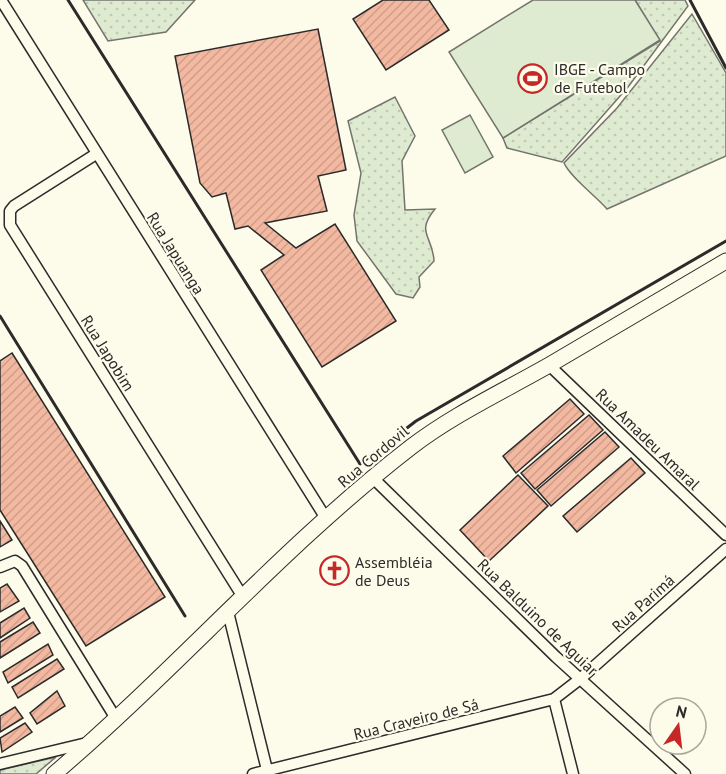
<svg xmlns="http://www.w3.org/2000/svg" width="726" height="774" font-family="'PT Sans',sans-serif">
  <defs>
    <pattern id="grass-dots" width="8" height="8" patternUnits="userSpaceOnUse" patternTransform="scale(1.5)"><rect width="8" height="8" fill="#deebd1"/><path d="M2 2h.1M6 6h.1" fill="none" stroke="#bfcab4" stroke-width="1.8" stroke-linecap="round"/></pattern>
    <pattern id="building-hatch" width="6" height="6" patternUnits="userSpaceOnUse" patternTransform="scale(1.5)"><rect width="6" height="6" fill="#f2b8a0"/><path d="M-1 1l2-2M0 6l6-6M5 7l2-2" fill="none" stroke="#d09e8a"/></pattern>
  </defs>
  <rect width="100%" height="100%" fill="#fdfbea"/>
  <!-- grass -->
  <path fill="url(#grass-dots)" stroke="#74746e" stroke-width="1.5" d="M 83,0 L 195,0 L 166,32 L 108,41 Z
    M 635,0 L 685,0 L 688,6 L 628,87 L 562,162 L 507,148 L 503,138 L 660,41 Z
    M 692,14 L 726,73 L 726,156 L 607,209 C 595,195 571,178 564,163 L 617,108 Z
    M 395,97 L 415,136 L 402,161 L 405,210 L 435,209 C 415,233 433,236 434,261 L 419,277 L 420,287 L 413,298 L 396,294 L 357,241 L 354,215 L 361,173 L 348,121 Z
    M 56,757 L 36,774 L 0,774 L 0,770 Z"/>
  <!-- pitch -->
  <path fill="#deebd1" stroke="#74746e" stroke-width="1.5" d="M 533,0 L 635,0 L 660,40 L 503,138 L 449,52 Z
    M 470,115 L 493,157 L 465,173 L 442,130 Z"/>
  <!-- building -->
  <path fill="url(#building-hatch)" stroke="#2b2b2b" stroke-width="1.5" d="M 383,0 L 429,0 L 449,30 L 386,70 L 353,19 Z
    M 318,29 L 346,170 L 318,176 L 327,211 L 265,223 L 296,248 L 335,224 L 396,321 L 322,367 L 261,270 L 284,255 L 248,226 L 235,229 L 226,193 L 212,197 L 200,183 L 175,56 Z
    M 12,353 L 165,597 L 86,646 L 0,510 L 0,361 Z
    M 570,399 L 584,414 L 516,473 L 503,456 Z
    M 589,415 L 603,430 L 535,489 L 521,473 Z
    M 605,432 L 619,447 L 551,506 L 537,490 Z
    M 631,458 L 645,473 L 577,532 L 563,516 Z
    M 518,475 L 548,506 L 489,561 L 460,530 Z
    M 0,521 L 12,540 L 0,547 Z
    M 7,584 L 19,601 L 0,612 L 0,588 Z
    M 24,608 L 30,618 L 0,638 L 0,623 Z
    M 33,622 L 40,633 L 0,658 L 0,642 Z
    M 48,644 L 53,655 L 8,683 L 3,672 Z
    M 57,659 L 64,669 L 18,698 L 12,687 Z
    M 57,691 L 65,706 L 37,724 L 30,713 Z
    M 15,707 L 23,718 L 0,732 L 0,716 Z
    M 25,723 L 32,732 L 2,752 L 0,738 Z"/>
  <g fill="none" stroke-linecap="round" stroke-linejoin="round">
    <defs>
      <path id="minor" d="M 1,0 L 327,520
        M 96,154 L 14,206 L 10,211 L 10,225 L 243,597
        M 549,365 L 726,535
        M 373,478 L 556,657 L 685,774
        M 0,567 L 15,561 L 22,566 L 115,717
        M 228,612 L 268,774
        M 554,699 L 573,774
        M 0,764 L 87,743
        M 253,774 L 554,699 L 580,679 L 726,549"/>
      <path id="secondary" d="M 54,774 C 176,670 283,546 411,447 C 454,414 504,391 551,364 C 609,330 668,295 726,261"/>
    </defs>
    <!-- minor casing -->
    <use href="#minor" stroke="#2b2b2b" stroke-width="13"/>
    <!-- secondary casing -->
    <use href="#secondary" stroke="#2b2b2b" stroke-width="17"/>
    <!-- minor -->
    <use href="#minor" stroke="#fdfbea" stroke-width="10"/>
    <!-- secondary -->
    <use href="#secondary" stroke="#fdfbea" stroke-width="15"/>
    <!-- wall -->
    <path stroke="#2b2b2b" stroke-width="3" d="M 68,0 L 360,464 L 416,421 L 726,241
      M 690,0 L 726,68
      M 0,316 L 185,616"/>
  </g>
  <!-- icons -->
  <defs>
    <symbol id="stadium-ring" viewBox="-11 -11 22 22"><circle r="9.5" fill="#fdfbea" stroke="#c62828" stroke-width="1.5"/><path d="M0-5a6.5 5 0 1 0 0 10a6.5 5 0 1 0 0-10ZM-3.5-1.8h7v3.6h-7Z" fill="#c62828"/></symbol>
    <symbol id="church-ring" viewBox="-11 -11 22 22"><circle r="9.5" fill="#fdfbea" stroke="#c62828" stroke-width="1.5"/><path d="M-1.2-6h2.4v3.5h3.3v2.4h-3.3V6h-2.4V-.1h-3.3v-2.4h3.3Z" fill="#c62828"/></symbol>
  </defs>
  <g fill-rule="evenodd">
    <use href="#stadium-ring" x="516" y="62" width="33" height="33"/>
    <use href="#church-ring" x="318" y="554" width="33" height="33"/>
  </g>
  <g text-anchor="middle" stroke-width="4.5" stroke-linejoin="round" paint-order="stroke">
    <!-- poi labels -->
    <g font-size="16" fill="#2b2b2b" stroke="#fdfbea" text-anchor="start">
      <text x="554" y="75">IBGE - Campo<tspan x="554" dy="18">de Futebol</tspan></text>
      <text x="355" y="568">Assembléia<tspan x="355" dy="18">de Deus</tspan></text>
    </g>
    <!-- street labels -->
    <g font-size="16" fill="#2b2b2b" stroke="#fdfbea">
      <text transform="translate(176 253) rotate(58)" y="6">Rua Japuanga</text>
      <text transform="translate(108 353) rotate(58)" y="6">Rua Japobim</text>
      <text transform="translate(648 439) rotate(44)" y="6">Rua Amadeu Amaral</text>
      <text transform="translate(373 456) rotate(-40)" y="6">Rua Cordovil</text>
      <text transform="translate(643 603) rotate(-42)" y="6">Rua Parimá</text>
      <text transform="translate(538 617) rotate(44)" y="6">Rua Balduino de Aguiar</text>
      <text transform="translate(416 719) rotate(-14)" y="6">Rua Craveiro de Sá</text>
    </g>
  </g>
  <!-- north arrow -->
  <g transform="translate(678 726) rotate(14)"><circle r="28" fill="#fdfbea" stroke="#a9a89e" stroke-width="1.5"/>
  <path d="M0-4.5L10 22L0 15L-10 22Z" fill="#c62828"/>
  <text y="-9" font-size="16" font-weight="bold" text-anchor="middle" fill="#2b2b2b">N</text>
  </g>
</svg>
